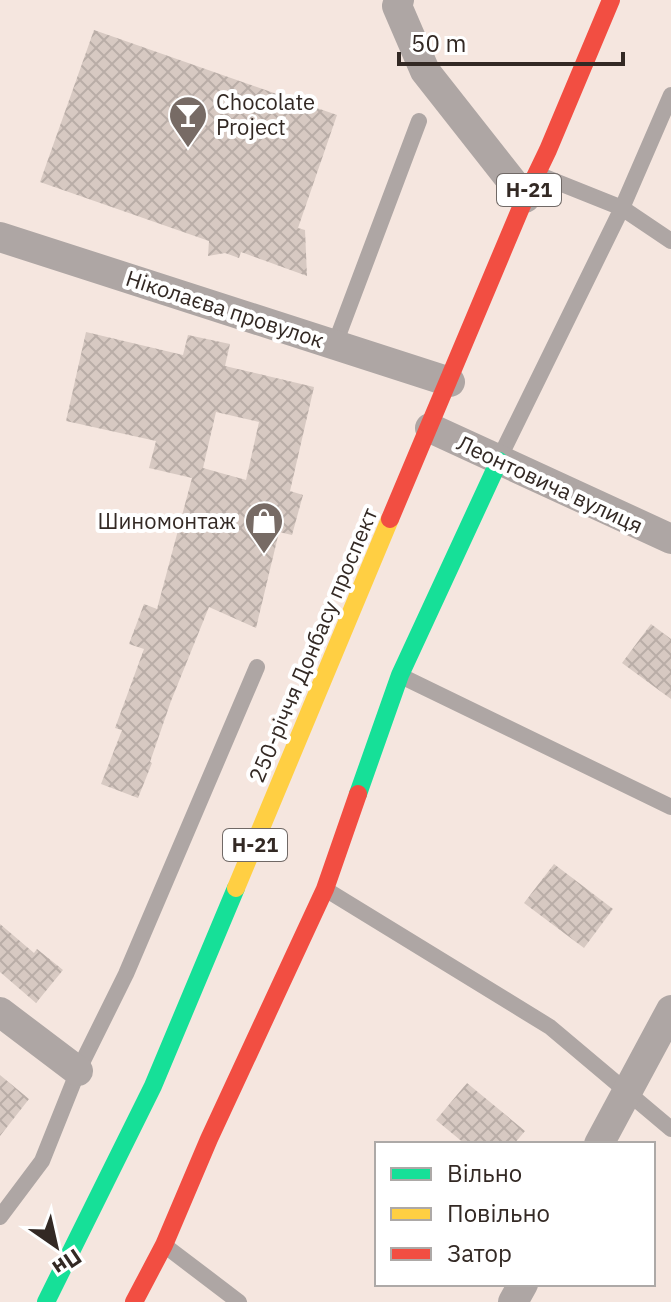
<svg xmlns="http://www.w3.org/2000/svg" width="671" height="1302" font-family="'IBM Plex Sans',sans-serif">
  <defs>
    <pattern id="building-cross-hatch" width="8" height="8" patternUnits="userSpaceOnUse" patternTransform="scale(2)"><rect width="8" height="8" fill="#d7c9c2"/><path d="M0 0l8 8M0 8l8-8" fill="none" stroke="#b9ada7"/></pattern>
  </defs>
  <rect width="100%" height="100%" fill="#f5e6df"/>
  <!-- building -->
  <path fill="url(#building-cross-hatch)" fill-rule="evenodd" d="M 94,30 L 337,115 L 298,228 L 305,230 L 307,276 L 241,252 L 239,258 L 225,253 L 208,256 L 209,241 L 40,182 Z
    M 86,332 L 183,355 L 188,335 L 230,344 L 225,366 L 314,387 L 290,491 L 303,495 L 292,535 L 279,532 L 256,628 L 209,607 L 171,701 L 150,762 L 152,763 L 138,798 L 101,784 L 122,730 L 115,728 L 144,649 L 129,644 L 144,604 L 157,609 L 192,478 L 149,468 L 156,441 L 66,421 ZM 216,412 L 259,422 L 246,480 L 203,468 Z
    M 651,624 L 671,639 L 671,699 L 622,663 Z
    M 554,864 L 613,909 L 584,948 L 524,903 Z
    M 0,924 L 34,953 L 37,949 L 63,970 L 36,1003 L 0,972 Z
    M 0,1075 L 29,1099 L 0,1136 Z
    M 467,1083 L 525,1131 L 514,1144 L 465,1144 L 436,1120 Z"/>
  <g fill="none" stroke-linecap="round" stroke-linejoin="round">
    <!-- lane -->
    <path stroke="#aea6a4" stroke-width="16" d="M 537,174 L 622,208 L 671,241
      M 335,344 L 419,121
      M 499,459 L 622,208 L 671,95
      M 403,677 L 671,807
      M 325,889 L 550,1027 L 671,1129
      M 0,1217 L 42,1161 L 78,1071 L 126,974 L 257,667
      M 164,1245 L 239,1302"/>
    <!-- street -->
    <path stroke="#aea6a4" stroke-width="30" d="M 399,0 L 397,6 L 425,71 L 525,198
      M 0,237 L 450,382
      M 430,428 L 671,539
      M 0,1012 L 78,1071
      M 599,1144 L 671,1010
      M 513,1302 L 523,1284"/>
    <!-- fast -->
    <path stroke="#16e098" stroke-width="18" d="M 358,794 L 400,675 L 499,461
      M 46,1302 L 153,1086 L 236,888"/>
    <!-- slow -->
    <path stroke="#ffcf43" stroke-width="18" d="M 236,888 L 390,519"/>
    <!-- jam -->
    <path stroke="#f24e42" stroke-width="18" d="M 390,519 L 525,198 L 548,150 L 611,0
      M 134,1302 L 164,1245 L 209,1139 L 325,889 L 358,794"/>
  </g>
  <!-- icons -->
  <defs>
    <symbol id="bar-pin" viewBox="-11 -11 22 30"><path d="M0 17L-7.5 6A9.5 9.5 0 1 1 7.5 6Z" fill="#776b65" stroke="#fff"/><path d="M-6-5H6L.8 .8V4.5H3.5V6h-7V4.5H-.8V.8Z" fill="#fff"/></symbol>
    <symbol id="shop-pin" viewBox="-11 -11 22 30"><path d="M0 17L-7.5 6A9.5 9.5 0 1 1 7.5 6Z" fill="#776b65" stroke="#fff"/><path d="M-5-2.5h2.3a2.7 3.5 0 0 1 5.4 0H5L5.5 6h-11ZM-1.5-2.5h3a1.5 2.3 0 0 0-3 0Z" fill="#fff"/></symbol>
  </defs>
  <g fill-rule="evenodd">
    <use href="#bar-pin" x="166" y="93" width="44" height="60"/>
    <use href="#shop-pin" x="242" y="499" width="44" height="60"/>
  </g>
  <g text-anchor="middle" stroke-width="8" stroke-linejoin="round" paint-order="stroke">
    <!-- shield labels -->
    <g fill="#fff" stroke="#706966" stroke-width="2">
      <rect x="497" y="174" width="64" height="32" rx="6"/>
      <rect x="223" y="829" width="64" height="32" rx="6"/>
    </g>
    <g font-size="20" font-weight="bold" fill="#332924">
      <text x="529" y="197">Н-21</text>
      <text x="255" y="852">Н-21</text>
    </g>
    <!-- poi labels -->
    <g font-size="22" fill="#332924" stroke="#fff" text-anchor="start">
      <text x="216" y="110">Chocolate<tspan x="216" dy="25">Project</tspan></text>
      <text x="236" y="529" text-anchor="end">Шиномонтаж</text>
    </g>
    <!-- street labels -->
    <g font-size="22" fill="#332924" stroke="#fff">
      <text transform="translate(225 309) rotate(18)" y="8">Ніколаєва провулок</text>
      <text transform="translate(550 484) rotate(25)" y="8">Леонтовича вулиця</text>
      <text transform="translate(313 645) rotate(-67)" y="8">250-річчя Донбасу проспект</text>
    </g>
  </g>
  <!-- legend -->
  <rect x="375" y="1142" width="280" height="144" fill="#ffffff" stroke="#ada9a7" stroke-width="2"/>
  <rect x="391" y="1168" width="40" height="12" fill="#16e098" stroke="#ada9a7" stroke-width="2"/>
  <text x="447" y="1182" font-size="24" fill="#332924">Вільно</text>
  <rect x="391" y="1208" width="40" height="12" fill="#ffcf43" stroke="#ada9a7" stroke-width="2"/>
  <text x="447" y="1222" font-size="24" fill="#332924">Повільно</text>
  <rect x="391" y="1248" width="40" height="12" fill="#f24e42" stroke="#ada9a7" stroke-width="2"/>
  <text x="447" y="1262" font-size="24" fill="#332924">Затор</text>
  <!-- north arrow -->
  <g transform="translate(56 1246) rotate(146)" stroke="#ffffff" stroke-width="6" paint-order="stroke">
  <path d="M0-6L14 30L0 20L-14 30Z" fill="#332924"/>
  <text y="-12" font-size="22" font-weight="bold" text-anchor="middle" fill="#332924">Пн</text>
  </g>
  <!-- scale -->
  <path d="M399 52v12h224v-12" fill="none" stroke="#332924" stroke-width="4"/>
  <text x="411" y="52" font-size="24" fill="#332924" stroke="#ffffff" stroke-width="6" paint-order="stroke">50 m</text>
</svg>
